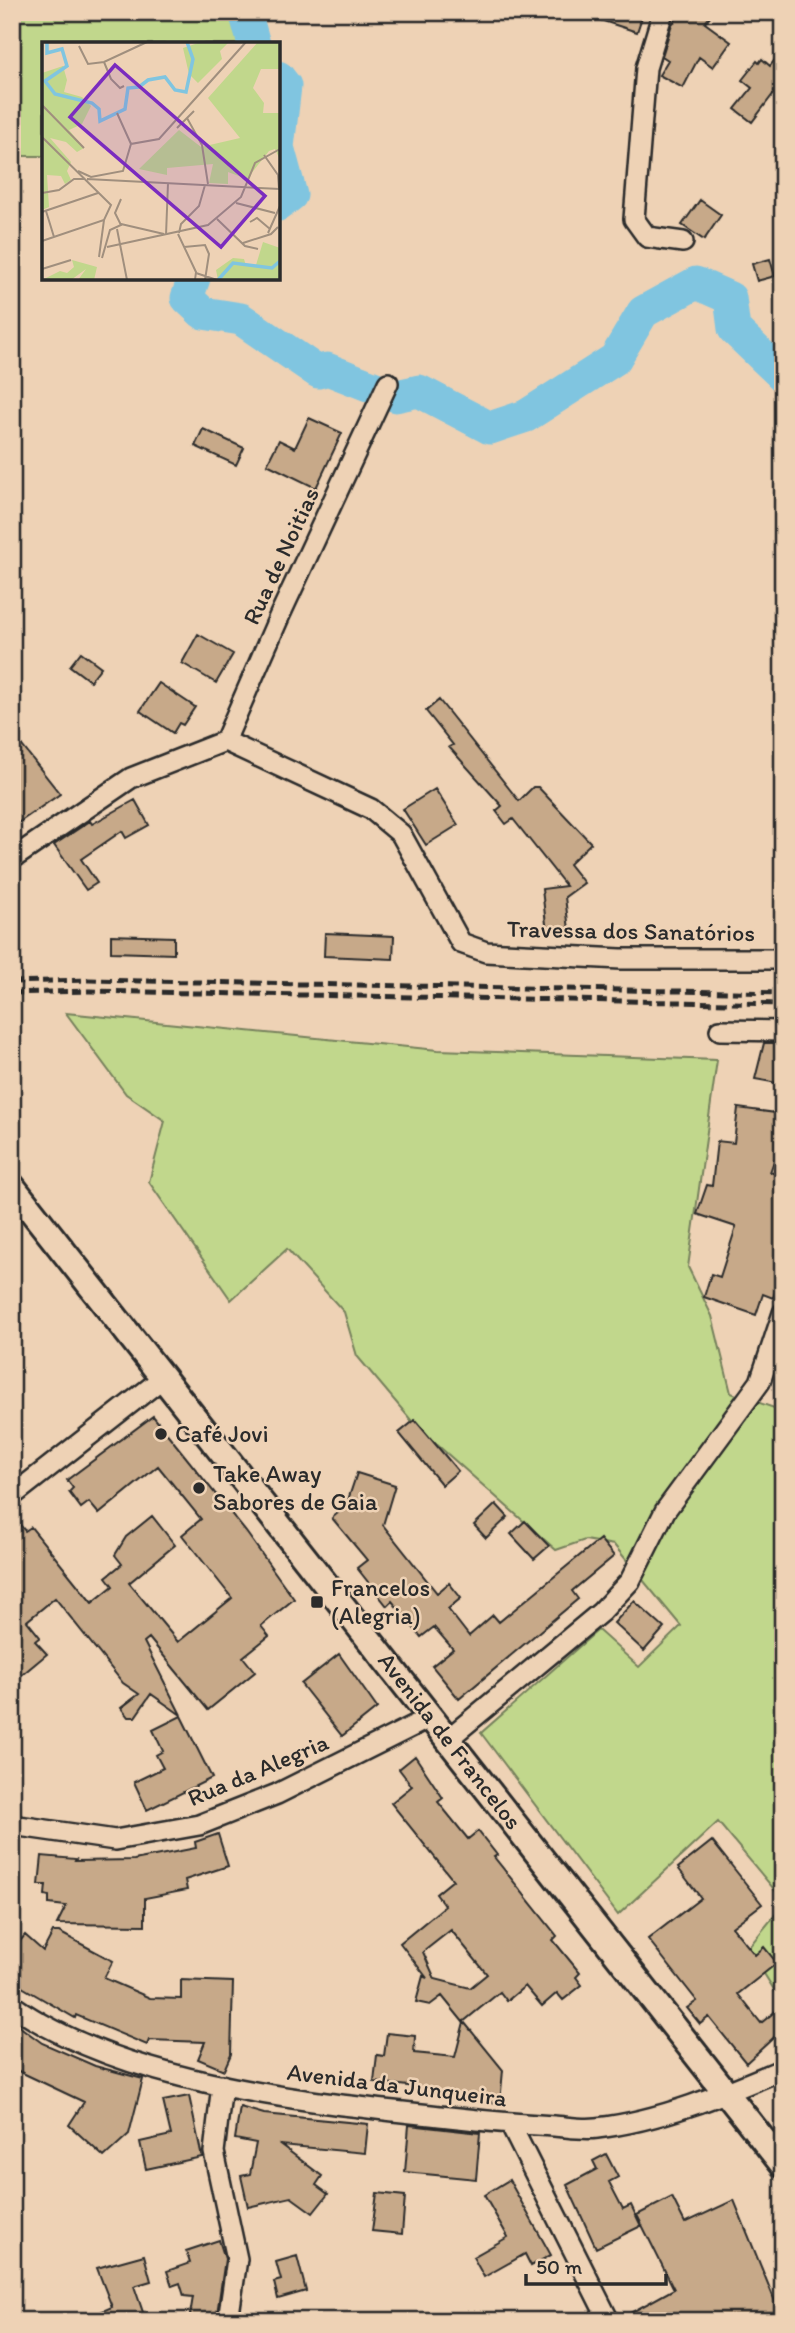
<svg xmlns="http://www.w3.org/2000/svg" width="795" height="2333" font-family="Itim,sans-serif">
  <rect width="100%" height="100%" fill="#eed2b5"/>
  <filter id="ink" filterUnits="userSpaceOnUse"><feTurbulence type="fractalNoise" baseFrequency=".0143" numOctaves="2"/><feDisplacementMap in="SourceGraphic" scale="14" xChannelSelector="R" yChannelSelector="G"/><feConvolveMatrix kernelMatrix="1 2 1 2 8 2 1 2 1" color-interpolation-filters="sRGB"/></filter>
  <g filter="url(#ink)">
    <!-- green -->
    <path fill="#c1d78c" stroke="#76815c" stroke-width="2" d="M 12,12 L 242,12 L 235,28 L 240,44 L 44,44 L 44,156 L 23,156 L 12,136 Z
      M 66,1013 L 438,1050 L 717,1060 L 688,1267 L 712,1316 L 731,1393 L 783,1411 L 783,1900 L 718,1822 L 618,1915 L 481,1733 L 598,1630 L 639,1667 L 681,1626 L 614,1545 L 585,1540 L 556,1550 L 416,1426 L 357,1356 L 344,1312 L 287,1249 L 231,1300 L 149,1182 L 165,1121 L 126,1094 Z
      M 783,1905 L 783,2004 L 748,1948 Z"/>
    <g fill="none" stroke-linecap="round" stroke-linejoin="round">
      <!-- river -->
      <path stroke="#80c5e0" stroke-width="33" d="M 245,12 L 254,44
        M 278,77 L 285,86 L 278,147 L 291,195 L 278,205
        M 194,278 L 187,298 L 203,313 L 241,319 L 318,372 L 327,369 L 396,396 L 419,391 L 490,428 L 526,416 L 615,359 L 643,312 L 696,283 L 730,298 L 734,329 L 783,376"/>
    </g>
    <!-- building -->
    <path fill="#c7a989" stroke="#2b2b2b" stroke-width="2" fill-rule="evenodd" d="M 586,12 L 627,12 L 642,17 L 637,32 L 585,15 Z
      M 682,12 L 713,12 L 705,23 L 731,42 L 713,67 L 699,57 L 683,88 L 659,75 L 668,60 L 662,56 L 672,24 Z
      M 783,49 L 783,81 L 752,122 L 735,109 L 752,88 L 742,80 L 757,61 L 759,63 L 762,59 L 770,66 Z
      M 700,200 L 721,215 L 704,240 L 682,225 Z
      M 770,259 L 775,276 L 757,281 L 752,264 Z
      M 309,418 L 342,433 L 316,488 L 267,464 L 279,440 L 295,448 Z
      M 203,429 L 244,448 L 236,465 L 195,446 Z
      M 198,634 L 233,654 L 216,683 L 182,663 Z
      M 81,652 L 101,667 L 90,681 L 70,666 Z
      M 159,683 L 195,707 L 183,725 L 179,723 L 173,733 L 140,711 Z
      M 439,700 L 519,801 L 533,787 L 538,787 L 591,843 L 569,864 L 584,883 L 565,897 L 569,930 L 547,933 L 542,889 L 566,886 L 513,819 L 506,824 L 496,811 L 502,806 L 449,747 L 453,745 L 426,711 Z
      M 12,733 L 60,794 L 12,827 Z
      M 435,789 L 458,825 L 426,845 L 403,809 Z
      M 135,800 L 149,825 L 126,838 L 122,831 L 81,859 L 97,883 L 86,890 L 54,845 L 90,821 L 92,824 Z
      M 325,933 L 394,936 L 393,959 L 324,956 Z
      M 111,935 L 174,937 L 174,954 L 111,952 Z
      M 764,1043 L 783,1043 L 783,1084 L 755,1079 Z
      M 738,1108 L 783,1114 L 783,1136 L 770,1172 L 783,1176 L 783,1267 L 773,1298 L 763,1294 L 756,1315 L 704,1297 L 711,1274 L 720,1277 L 736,1227 L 697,1214 L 707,1185 L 712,1186 L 717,1141 L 734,1143 Z
      M 153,1416 L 246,1532 L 294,1599 L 261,1626 L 269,1636 L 243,1657 L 255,1672 L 208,1710 L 149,1638 L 144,1642 L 181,1715 L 151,1694 L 135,1717 L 128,1717 L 121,1708 L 139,1694 L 123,1683 L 55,1598 L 27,1621 L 40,1637 L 35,1641 L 47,1654 L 12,1683 L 12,1515 L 25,1531 L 31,1527 L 92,1603 L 113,1586 L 106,1577 L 122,1564 L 115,1555 L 126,1537 L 152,1516 L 175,1545 L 129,1583 L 178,1642 L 232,1598 L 182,1535 L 201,1519 L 158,1466 L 99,1514 L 89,1502 L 81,1508 L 69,1492 L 73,1488 L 67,1480 Z
      M 415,1420 L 458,1471 L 442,1485 L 399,1433 Z
      M 357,1473 L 395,1485 L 383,1525 L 437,1593 L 449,1583 L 461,1598 L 448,1609 L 469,1636 L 493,1615 L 499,1622 L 600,1539 L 614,1556 L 572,1591 L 578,1599 L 459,1699 L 432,1666 L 453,1649 L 434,1627 L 421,1637 L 392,1601 L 387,1606 L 357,1568 L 367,1560 L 332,1518 L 346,1506 Z
      M 496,1504 L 508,1517 L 486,1538 L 474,1525 Z
      M 525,1521 L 549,1546 L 534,1559 L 511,1534 Z
      M 634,1601 L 664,1628 L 644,1651 L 614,1623 Z
      M 339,1654 L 377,1708 L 342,1736 L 301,1684 Z
      M 181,1716 L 212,1778 L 147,1810 L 134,1782 L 163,1768 L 156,1755 L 163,1751 L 153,1730 Z
      M 415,1756 L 443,1798 L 438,1802 L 468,1839 L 478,1831 L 497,1855 L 494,1857 L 557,1936 L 553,1940 L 580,1973 L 576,1977 L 582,1985 L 563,2000 L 557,1993 L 542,2006 L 525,1986 L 507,2001 L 500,1992 L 463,2022 L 442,1996 L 430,2005 L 416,2002 L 423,1976 L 427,1978 L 400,1943 L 445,1906 L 436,1894 L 453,1880 L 391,1803 L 412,1786 L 399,1769 ZM 451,1930 L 487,1974 L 470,1988 L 435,1979 L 423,1952 Z
      M 218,1834 L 228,1866 L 185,1880 L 187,1890 L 145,1898 L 145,1925 L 57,1924 L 66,1906 L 49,1904 L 49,1896 L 45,1895 L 46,1885 L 39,1885 L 42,1856 L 76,1859 L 75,1861 L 134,1860 L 196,1848 L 195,1842 Z
      M 712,1841 L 762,1904 L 732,1927 L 755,1955 L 764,1947 L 777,1963 L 738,1994 L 761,2023 L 783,2005 L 783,2029 L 746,2063 L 709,2017 L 700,2024 L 687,2008 L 697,2001 L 648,1939 L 701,1898 L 678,1868 Z
      M 53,1932 L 59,1932 L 113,1961 L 104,1978 L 150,1998 L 181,1999 L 181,1980 L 233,1982 L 231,2054 L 224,2070 L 198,2059 L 205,2042 L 149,2040 L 147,2045 L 76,2015 L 75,2018 L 22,1987 L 12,1979 L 12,1934 L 20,1941 L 25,1935 L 43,1951 Z
      M 12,2021 L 42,2043 L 95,2066 L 143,2079 L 129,2134 L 104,2157 L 69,2125 L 84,2102 L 12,2068 Z
      M 464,2022 L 503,2070 L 500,2103 L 462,2099 L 462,2095 L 424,2091 L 424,2088 L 374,2082 L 377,2055 L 384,2056 L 387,2033 L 415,2036 L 414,2053 L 455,2057 Z
      M 189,2096 L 202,2157 L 146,2169 L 140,2142 L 171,2135 L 163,2101 Z
      M 240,2107 L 264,2114 L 368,2124 L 365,2153 L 281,2145 L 322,2176 L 316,2185 L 328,2194 L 313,2213 L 291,2197 L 248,2207 L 241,2176 L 250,2174 L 256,2143 L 235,2139 Z
      M 409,2125 L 480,2133 L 476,2179 L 405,2172 Z
      M 606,2154 L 618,2177 L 609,2182 L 623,2209 L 631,2205 L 641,2226 L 596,2248 L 567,2185 L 597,2169 L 593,2161 Z
      M 509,2180 L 551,2255 L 531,2266 L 525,2254 L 484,2277 L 473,2257 L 508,2237 L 484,2195 Z
      M 377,2193 L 405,2196 L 402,2234 L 372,2231 Z
      M 672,2197 L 685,2223 L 734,2200 L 783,2321 L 621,2321 L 621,2318 L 674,2289 L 637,2215 Z
      M 219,2240 L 225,2259 L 216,2321 L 189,2321 L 193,2297 L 184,2296 L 180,2283 L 172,2286 L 167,2271 L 190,2263 L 186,2251 Z
      M 144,2255 L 151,2281 L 134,2286 L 146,2321 L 80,2321 L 112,2307 L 97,2268 Z
      M 297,2256 L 306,2291 L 278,2299 L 274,2282 L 281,2280 L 276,2262 Z"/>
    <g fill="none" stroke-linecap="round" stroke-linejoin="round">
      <defs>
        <path id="minor" d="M 663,12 L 646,68 L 634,219 L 647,237 L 683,242
          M 225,741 L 279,617 L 388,383
          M 12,859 L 131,778 L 225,741 L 371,809 L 401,834 L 461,943 L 486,952 L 621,959 L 783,959
          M 720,1030 L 783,1031
          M 12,1496 L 164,1377
          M 448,1739 L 601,1612 L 630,1581 L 665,1511 L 760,1382 L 783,1313
          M 12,1825 L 115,1840 L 199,1825 L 277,1794 L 431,1717
          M 12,2005 C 127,2086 312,2102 449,2117 C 484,2121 519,2124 554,2126 C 568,2127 583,2130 597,2128 C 660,2121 724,2094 783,2069
          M 222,2085 L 214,2152 L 237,2259 L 228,2321
          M 510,2124 L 609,2321"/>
        <path id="major" d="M 12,1186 L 783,2165"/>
      </defs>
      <!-- minor casing -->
      <use href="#minor" stroke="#2b2b2b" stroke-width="24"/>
      <!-- major casing -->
      <use href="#major" stroke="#2b2b2b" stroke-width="30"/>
      <!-- minor -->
      <use href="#minor" stroke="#eed2b5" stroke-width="19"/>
      <!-- major -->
      <use href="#major" stroke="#eed2b5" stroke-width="24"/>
      <!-- rail -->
      <path stroke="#2b2b2b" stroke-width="5" stroke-dasharray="10 5" stroke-linecap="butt" d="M 12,982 L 89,980 L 783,993
        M 12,993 L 90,991 L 783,1004"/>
    </g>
  </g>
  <!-- markers -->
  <g fill="#2b2b2b" stroke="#eed2b5" stroke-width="2.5">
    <circle cx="161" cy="1434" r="7"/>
    <circle cx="199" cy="1488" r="7"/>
    <rect x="310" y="1595" width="14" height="14" rx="3.5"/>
  </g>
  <g text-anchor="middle" stroke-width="5" stroke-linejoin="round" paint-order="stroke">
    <!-- street labels -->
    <g font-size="24" fill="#2b2b2b" stroke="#eed2b5">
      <text transform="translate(281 556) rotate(-65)" y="8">Rua de Noitias</text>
      <text transform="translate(631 931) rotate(1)" y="8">Travessa dos Sanatórios</text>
      <text transform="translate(450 1741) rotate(52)" y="8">Avenida de Francelos</text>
      <text transform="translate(258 1770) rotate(-23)" y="8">Rua da Alegria</text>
      <text transform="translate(397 2085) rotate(7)" y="8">Avenida da Junqueira</text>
    </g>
    <!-- poi labels -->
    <g font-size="24" fill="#2b2b2b" stroke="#eed2b5" text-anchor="start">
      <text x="175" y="1442">Café Jovi</text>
      <text x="213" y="1482">Take Away<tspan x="213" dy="28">Sabores de Gaia</tspan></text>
      <text x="331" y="1596">Francelos<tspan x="331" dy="28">(Alegria)</tspan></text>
    </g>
  </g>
  <!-- overview -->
  <g transform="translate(42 42)">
    <rect width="238" height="238" fill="#eed2b5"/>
    <path d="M 159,0 L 187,0 L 178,9 L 180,17 L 156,41 L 147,32 L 141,6 ZM 216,0 L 236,0 L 238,5 L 238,27 L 219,27 L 211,46 L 222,61 L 221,71 L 238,71 L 238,118 L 233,107 L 227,109 L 205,137 L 186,130 L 186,142 L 167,141 L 171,122 L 125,126 L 125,133 L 97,127 L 137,88 L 159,105 L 198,96 L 166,56 ZM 21,24 L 25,38 L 22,50 L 40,55 L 49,64 L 40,82 L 27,88 L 42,106 L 35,110 L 24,100 L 8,96 L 29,120 L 25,129 L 29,138 L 23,142 L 19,134 L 5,133 L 7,165 L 0,168 L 0,31 ZM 221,200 L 238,206 L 238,238 L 176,238 L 174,228 L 191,216 L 202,217 L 204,224 L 214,223 ZM 30,218 L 55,225 L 52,238 L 36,238 L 44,227 L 29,238 L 0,238 L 18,229 L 25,231 L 32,225 Z" fill="#c1d78c"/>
    <path fill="none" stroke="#80c5e0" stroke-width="3.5" d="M 5,0 L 5,11 L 20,7 L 25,24 L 3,39 L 13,52 L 50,61 L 57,67 L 58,79 L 83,67 L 86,46 L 97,45 L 106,38 L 123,35 L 133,48 L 144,50 L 151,17 L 145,0M 176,238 L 191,221 L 230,226 L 238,219"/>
    <path fill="none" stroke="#a08f7e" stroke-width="2" d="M 37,4 L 46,22 L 62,20 L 105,0M 62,20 L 69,37 L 78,46 L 82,44M 0,63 L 42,106M 75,71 L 89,102M 145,76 L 160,103 L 166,142M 135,86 L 152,69M 0,95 L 69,163 L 62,178 L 0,199M 222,113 L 236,133 L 237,147M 36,129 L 49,135 L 81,129 L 89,102 L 117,97 L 204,0M 45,137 L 238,147M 0,151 L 17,148 L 32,137 L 43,137M 194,161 L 233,171M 4,169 L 12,195M 0,170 L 56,151M 175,177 L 203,204 L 216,207M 208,180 L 215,176 L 228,187M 79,182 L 122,192M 75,187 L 85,238M 137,191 L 139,182 L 157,164 L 163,143M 226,191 L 238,164M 136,192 L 154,230 L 153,238M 124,193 L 126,141M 201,201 L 229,192 L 236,185M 65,205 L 166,183 L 199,155 L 213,121 L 238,107M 142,205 L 163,203 L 167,212 L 163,238M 57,215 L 62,178M 60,216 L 68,188 L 79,183 L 73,171 L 79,157M 0,227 L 29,218M 154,231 L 175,238"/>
    <path fill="#7b2cbf" fill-opacity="0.15" stroke="#7b2cbf" stroke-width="3.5" d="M 73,23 L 223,154 L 179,205 L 28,75 Z"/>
    <rect width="238" height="238" fill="none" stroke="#2b2b2b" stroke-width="3.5"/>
  </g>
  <!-- margin -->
  <rect width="795" height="2333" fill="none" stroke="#eed2b5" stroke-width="42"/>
  <rect x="21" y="21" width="753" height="2291" fill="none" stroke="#2b2b2b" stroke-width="2.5" filter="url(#ink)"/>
  <!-- scale -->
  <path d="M526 2274v10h140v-10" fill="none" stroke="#2b2b2b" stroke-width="3.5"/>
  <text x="536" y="2274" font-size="21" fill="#2b2b2b" stroke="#eed2b5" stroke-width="5" paint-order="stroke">50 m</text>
</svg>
